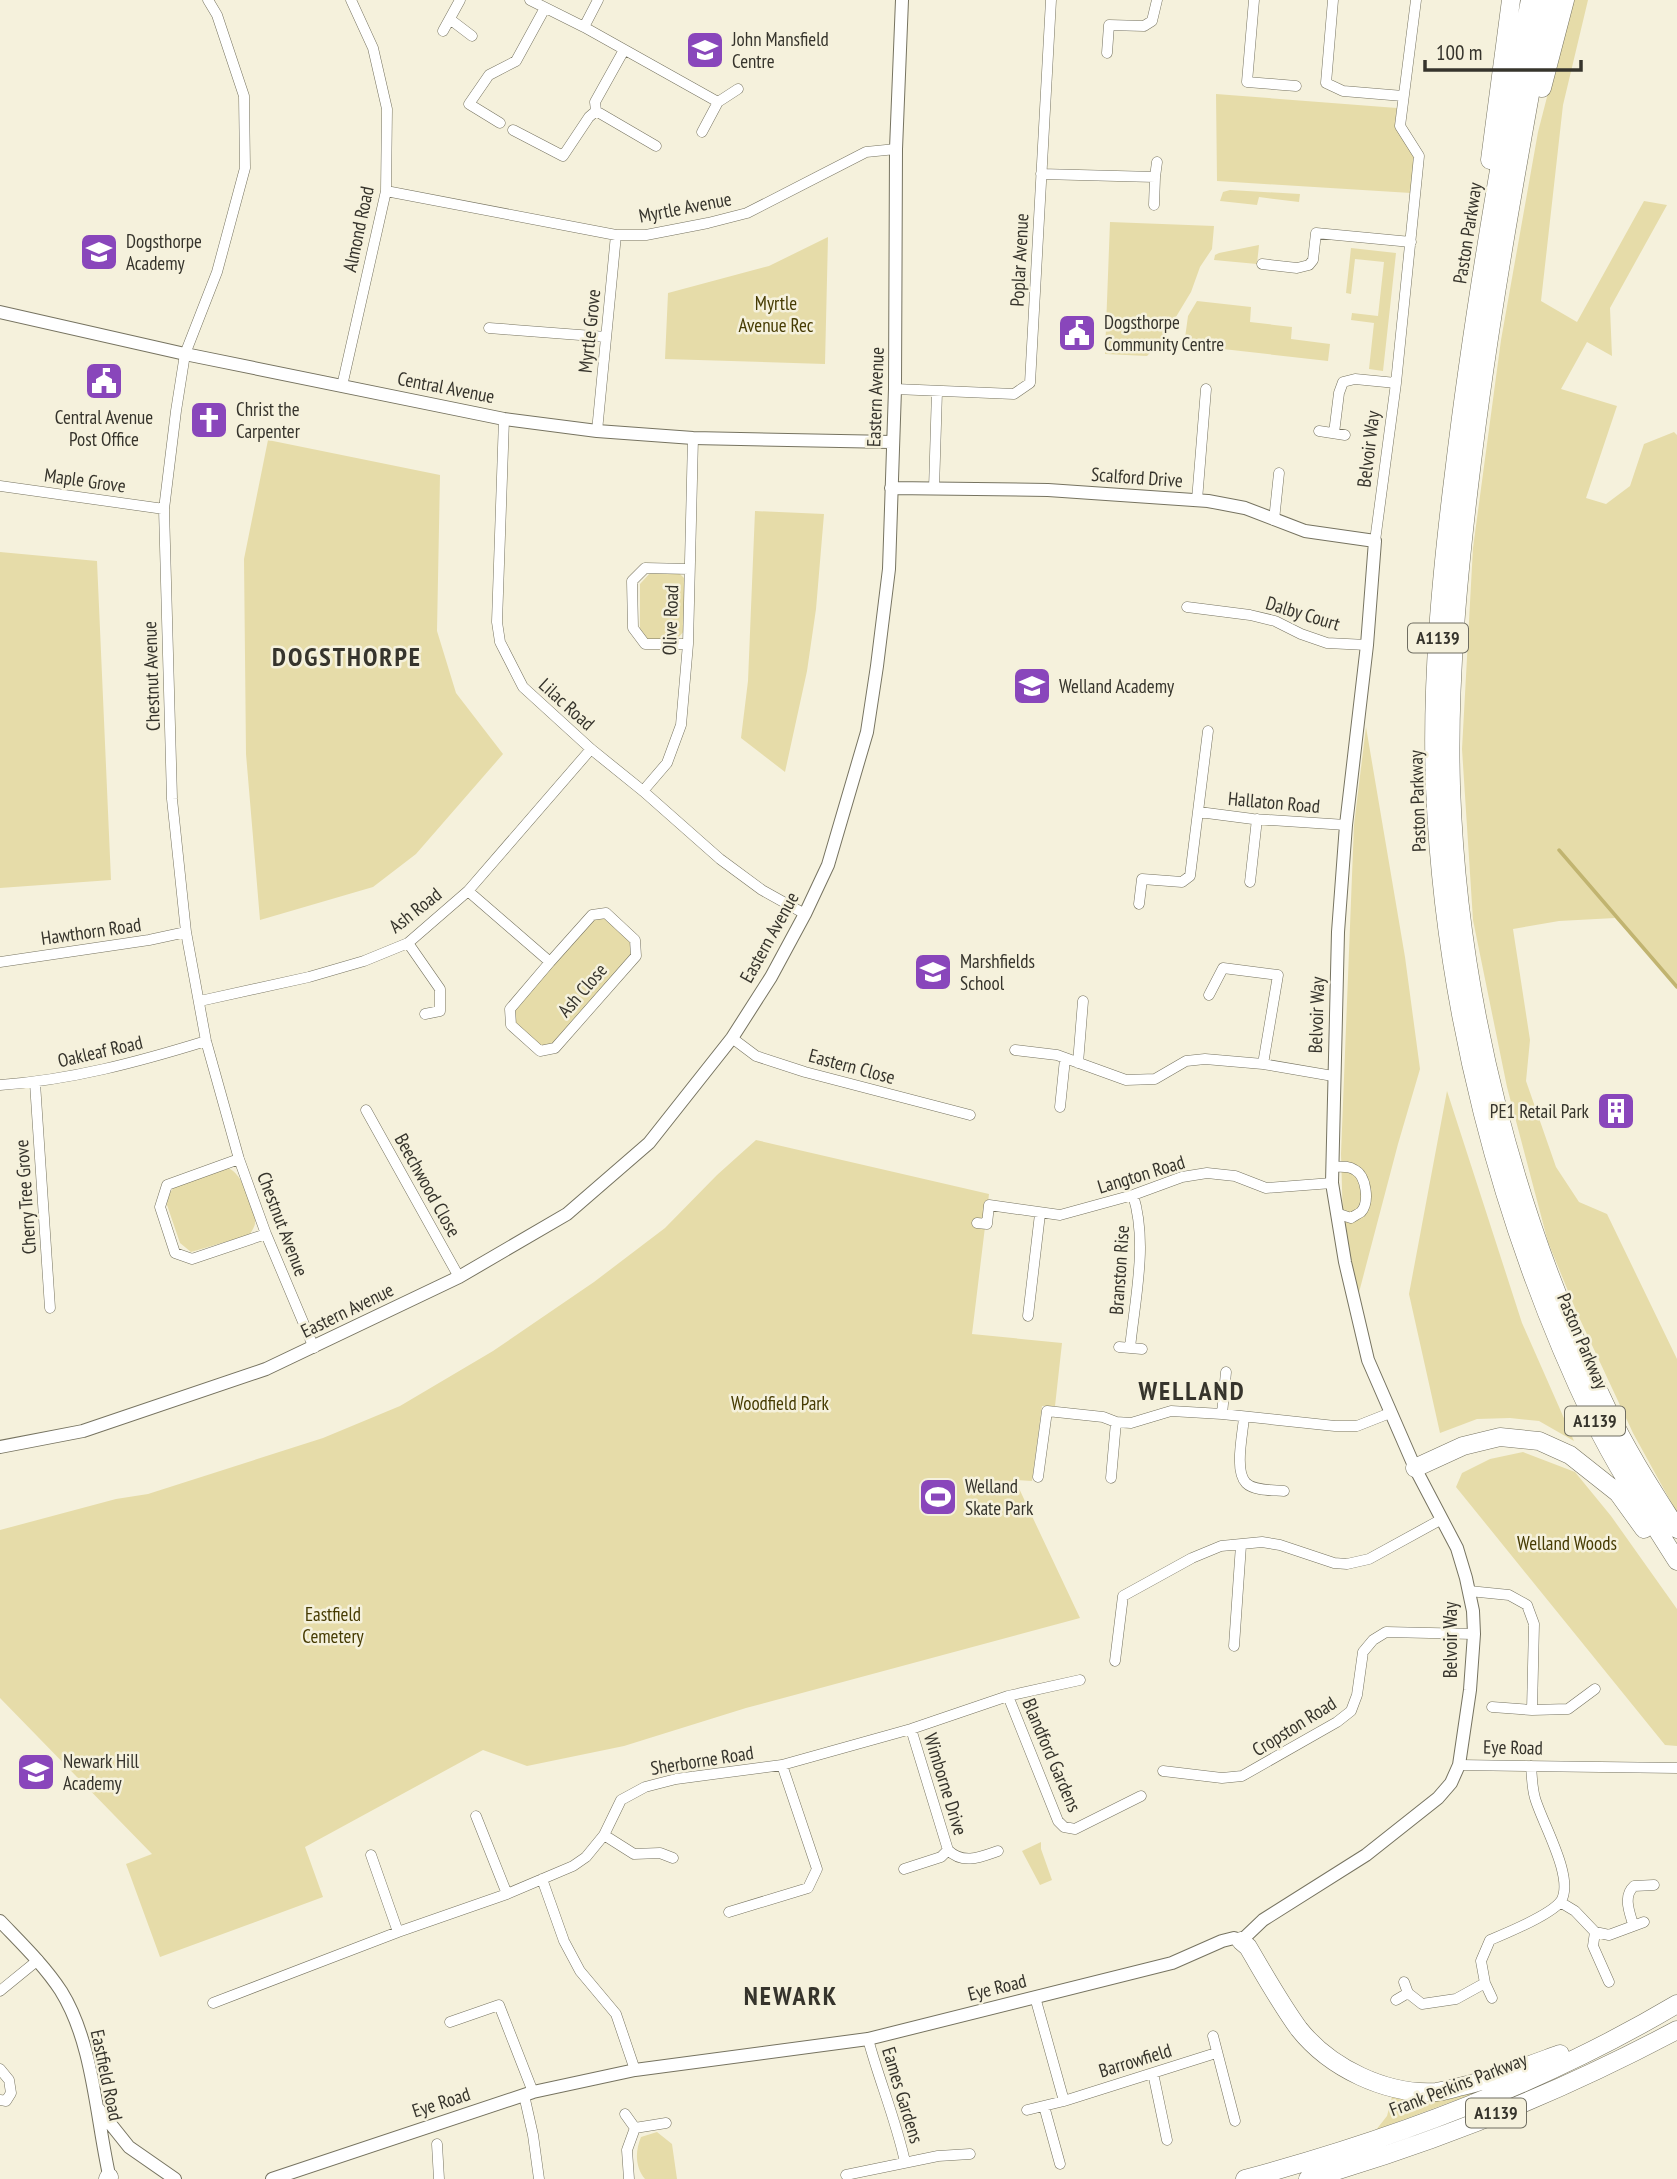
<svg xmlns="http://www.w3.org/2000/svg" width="1677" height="2179" font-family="'PT Sans Narrow',sans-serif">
  <rect width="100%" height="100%" fill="#f5f1dc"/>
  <!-- green -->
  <path fill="#e6dca9" d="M 1572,0 L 1588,0 L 1563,105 L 1541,301 L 1577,322 L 1644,201 L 1667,205 L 1610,308 L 1612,356 L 1587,342 L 1561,389 L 1617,406 L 1586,498 L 1606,504 L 1630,486 L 1644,444 L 1674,432 L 1677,435 L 1677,987 L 1615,918 L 1559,921 L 1513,929 L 1530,1040 L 1526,1081 L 1556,1167 L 1579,1202 L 1607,1214 L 1677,1359 L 1677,1513 L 1633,1433 L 1577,1313 L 1548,1242 L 1507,1087 L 1473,920 L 1462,749 L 1473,548 L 1501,340 L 1538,132 Z
    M 1216,94 L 1397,108 L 1395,125 L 1414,155 L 1411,193 L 1217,181 Z
    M 1230,190 L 1300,194 L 1299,202 L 1259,197 L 1257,205 L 1220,201 L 1223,192 Z
    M 1110,222 L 1214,226 L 1212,249 L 1200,267 L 1191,292 L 1162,340 L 1147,356 L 1105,354 Z
    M 828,237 L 825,364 L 665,359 L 668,293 L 769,266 Z
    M 1259,245 L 1257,264 L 1214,260 L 1215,255 L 1219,253 Z
    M 1351,248 L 1396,253 L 1383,371 L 1369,369 L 1374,323 L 1351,320 L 1352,313 L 1378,316 L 1384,262 L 1355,259 L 1351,294 L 1346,293 Z
    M 1197,301 L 1251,307 L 1250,322 L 1292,327 L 1291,339 L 1330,344 L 1328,361 L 1214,348 L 1215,341 L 1185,338 L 1188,316 Z
    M 268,440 L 440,475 L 437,631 L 456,693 L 503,754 L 416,854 L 373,887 L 260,920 L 246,754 L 244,559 Z
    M 755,511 L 824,514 L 816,609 L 807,671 L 785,772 L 741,738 L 748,681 Z
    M 0,552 L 97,561 L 111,880 L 0,888 Z
    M 651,572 L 679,573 L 685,579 L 686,629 L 676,640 L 647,640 L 640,632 L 640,584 Z
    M 1366,727 L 1405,957 L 1420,1069 L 1398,1144 L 1357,1300 L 1343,1223 L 1341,1154 L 1354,825 Z
    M 605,917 L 631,942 L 631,955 L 554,1044 L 540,1046 L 514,1022 L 514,1010 L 594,919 Z
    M 1447,1091 L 1522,1323 L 1574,1441 L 1539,1421 L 1510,1418 L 1477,1419 L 1440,1433 L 1409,1294 Z
    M 756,1140 L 989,1194 L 972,1334 L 1062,1343 L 1055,1406 L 1042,1406 L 1032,1481 L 1015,1480 L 1080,1618 L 746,1708 L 624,1746 L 527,1766 L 483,1750 L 305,1847 L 323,1897 L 160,1957 L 126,1864 L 152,1854 L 0,1698 L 0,1530 L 116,1499 L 148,1494 L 323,1438 L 400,1406 L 493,1351 L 594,1282 L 665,1228 L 717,1175 Z
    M 228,1168 C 242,1173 253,1204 255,1219 C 256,1225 253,1230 249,1235 L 191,1252 L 180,1243 L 167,1205 L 168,1195 L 175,1186 Z
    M 1523,1452 L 1575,1472 L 1611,1516 L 1677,1609 L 1677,1746 L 1665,1745 L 1456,1487 L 1462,1473 L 1490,1459 Z
    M 1041,1842 L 1041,1849 L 1052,1880 L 1040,1885 L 1022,1851 Z
    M 1491,2087 L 1376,2130 L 1387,2116 L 1393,2093 Z
    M 657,2132 L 672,2144 L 677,2179 L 645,2179 C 635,2167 635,2151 641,2137 Z"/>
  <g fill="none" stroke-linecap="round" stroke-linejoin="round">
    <!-- stream -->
    <path stroke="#c1b470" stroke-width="3.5" d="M 1559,850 L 1677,987"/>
    <defs>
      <path id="street" d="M 208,0 L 217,15 L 244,96 L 245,168 L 217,272 L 185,354 L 176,411 L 164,509 L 172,799 L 186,932 L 206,1041 L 239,1159 L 266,1234 L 314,1348
        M 530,0 L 584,27 L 598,0
        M 1254,0 L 1247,82 L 1296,86
        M 1333,0 L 1326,83 L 1343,91 L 1403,96
        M 451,20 L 472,36
        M 584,27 L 718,102
        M 443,31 L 460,0
        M 1107,53 L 1109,25 L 1144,26 L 1152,21 L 1157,0
        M 596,111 L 656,146
        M 500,123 L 469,104 L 489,75 L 516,61 L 545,8
        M 513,130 L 563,156 L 589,117 L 596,111 L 595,102 L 624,50
        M 702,132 L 718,102 L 738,89
        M 1041,174 L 1155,177 L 1157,162
        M 386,191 L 616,235 L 646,235 L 708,223 L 747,213 L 866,152 L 896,149
        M 1154,205 L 1155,177
        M 1262,264 L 1297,268 L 1309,265 L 1313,260 L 1316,233 L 1411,242
        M 489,328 L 606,337
        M 342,386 L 386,191 L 387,109 L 373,48 L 351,0
        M 895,389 L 1014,394 L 1030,383 L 1051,0
        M 504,419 L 497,622 L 500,642 L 523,687 L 591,749 L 643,791 L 720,859 L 762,890 L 805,914
        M 597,431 L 616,235
        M 1319,431 L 1345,435
        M 1334,433 L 1339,393 L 1343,382 L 1355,379 L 1396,383
        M 0,486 L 164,509
        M 934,489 L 937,391
        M 1197,500 L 1206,389
        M 1274,520 L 1279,473
        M 1375,541 L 1396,383 L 1419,156 L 1400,126 L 1416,0
        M 1187,607 L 1250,615 L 1275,621 L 1301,634 L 1327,643 L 1367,645
        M 688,644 L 645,644 L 633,628 L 632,581 L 645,568 L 689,569
        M 643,791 L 667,763 L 681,725 L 688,644 L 693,438
        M 1199,812 L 1253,819 L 1346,825
        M 1250,882 L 1257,819
        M 468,891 L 550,962 L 592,915 L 606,913 L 635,940 L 636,956 L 555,1048 L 540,1051 L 511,1025 L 510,1009 L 550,962
        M 1139,904 L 1142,879 L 1182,882 L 1190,876 L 1208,731
        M 408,943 L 440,989 L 440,1011 L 425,1014
        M 0,962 L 149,940 L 186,932
        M 1209,995 L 1223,968 L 1278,975 L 1263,1064
        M 200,1001 L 309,977 L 364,961 L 408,943 L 468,891 L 591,749
        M 732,1038 L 756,1056 L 805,1072 L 970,1115
        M 1015,1050 L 1057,1055 L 1126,1080 L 1155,1079 L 1186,1061 L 1205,1059 L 1263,1064 L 1333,1076
        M 1078,1063 L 1083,1001
        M 35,1083 L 50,1308
        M 0,1085 C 71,1080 138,1062 206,1041
        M 1060,1107 L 1065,1059
        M 366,1110 L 459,1277
        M 239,1159 L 167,1185 L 160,1207 L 175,1253 L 192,1259 L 266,1234
        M 1332,1167 C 1339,1167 1348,1165 1355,1170 C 1366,1176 1370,1202 1361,1212 C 1358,1214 1354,1216 1351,1218 L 1339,1214
        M 977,1223 L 987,1224 L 989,1205 L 1060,1215 L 1133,1195 L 1182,1177 L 1207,1173 L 1235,1176 L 1266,1188 L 1332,1183
        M 1028,1316 L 1040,1214
        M 1119,1347 L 1142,1349
        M 1130,1348 C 1135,1298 1148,1243 1133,1195
        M 1222,1414 L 1226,1372
        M 1244,1417 C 1243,1433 1234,1471 1246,1483 C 1254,1491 1273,1490 1284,1491
        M 1038,1477 L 1047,1411 L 1103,1417 L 1116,1422 L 1131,1423 L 1171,1411 L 1222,1414 L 1335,1426 L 1357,1426 L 1390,1413
        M 1111,1478 L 1116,1422
        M 1469,1591 L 1509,1595 L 1527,1605 L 1534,1624 L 1532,1710 L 1492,1707
        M 1234,1646 L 1241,1545
        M 1115,1661 L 1123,1596 L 1192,1558 L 1221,1546 L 1262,1542 L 1280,1545 L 1334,1563 L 1347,1564 L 1369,1559 L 1442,1519
        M 1008,1696 L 1058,1821 L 1064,1827 L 1075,1829 L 1141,1796
        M 1532,1710 L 1568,1709 L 1595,1689
        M 1459,1765 L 1677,1768
        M 1163,1771 L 1222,1778 L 1242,1776 L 1337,1722 L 1351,1711 L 1357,1695 L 1363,1652 L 1373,1640 L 1386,1632 L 1474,1634
        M 476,1816 L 507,1894
        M 604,1835 L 634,1854 L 660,1853 L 673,1858
        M 948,1850 C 963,1865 981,1857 998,1851
        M 371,1855 L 398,1932
        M 904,1869 L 941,1857 L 948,1850 L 911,1729
        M 542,1879 L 564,1941 L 580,1971 L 616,2014 L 635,2070
        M 1560,1902 L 1575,1911 L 1595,1932 L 1609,1935 L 1644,1922
        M 729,1912 L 808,1888 L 817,1869 L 782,1765
        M 1633,1924 C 1629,1911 1623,1896 1634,1886 L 1654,1885
        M 1595,1932 L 1593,1946 L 1609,1982
        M 1404,1982 L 1408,1993 L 1422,2004 L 1456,1999 L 1485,1983 L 1481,1961 L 1490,1940 C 1507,1933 1551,1915 1561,1901 C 1575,1878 1542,1823 1535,1798 C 1532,1788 1532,1777 1531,1766
        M 1485,1983 L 1492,1998
        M 0,1991 L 38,1960
        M 1035,1997 L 1064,2101
        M 1396,2000 L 1408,1993
        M 213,2003 L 398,1932 L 507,1894 L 573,1866 L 586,1857 L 604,1835 L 621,1800 L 645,1787 L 676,1779 L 782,1765 L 911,1729 L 1008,1696 L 1080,1680
        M 450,2022 L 499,2005 L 533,2092
        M 1213,2036 L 1235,2121
        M 868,2039 C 879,2080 896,2120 905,2162
        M 0,2069 L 9,2080 L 11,2093 L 6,2101 L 0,2100
        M 1153,2073 L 1167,2140
        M 524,2095 L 533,2135 L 539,2179
        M 1044,2106 L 1060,2164
        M 1027,2110 L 1064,2101 L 1216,2053
        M 625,2114 L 635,2128
        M 437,2144 L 439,2179
        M 846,2175 L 938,2156 L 970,2154
        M 629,2179 L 627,2150 L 635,2128 L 666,2123"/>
      <path id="secondary" d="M 0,312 L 185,354 L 504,419 L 597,431 L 693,438 L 892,442
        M 0,1447 L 83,1431 L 266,1369 L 459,1277 L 567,1214 L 649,1143 L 732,1038 L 771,977 L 805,914 L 828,865 L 867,732 L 877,666 L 889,569 L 895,389 L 896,149 L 902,0
        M 0,1921 C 21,1943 44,1965 61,1991 C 94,2044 96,2119 110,2179
        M 97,2107 L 129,2147 L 175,2179
        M 272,2179 L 533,2092 L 635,2070 L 868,2039 L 1172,1963 L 1222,1941 L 1234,1938 L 1241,1941 L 1263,1920 L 1366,1855 L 1438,1798 L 1451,1783 L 1459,1765 L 1470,1690 L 1474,1634 L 1473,1611 L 1466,1578 L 1457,1548 L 1415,1468 L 1368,1360 L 1345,1262 L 1332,1183 L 1338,932 L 1346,825 L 1367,645 L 1375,541 L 1305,531 L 1245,508 L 1208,501 L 1048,490 L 891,488"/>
      <path id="highway" d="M 1530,0 C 1500,157 1473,314 1454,473 C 1441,577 1431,683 1435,788 C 1444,1006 1500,1225 1594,1421 C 1618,1470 1648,1515 1677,1561
        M 1547,0 C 1519,156 1490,312 1471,470 C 1458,575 1448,680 1451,786 C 1458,1002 1515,1219 1609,1413 C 1628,1453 1653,1491 1677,1529
        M 1542,88 L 1565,0
        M 1490,160 L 1511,0
        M 1415,1468 L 1463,1446 L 1500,1437 L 1539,1441 L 1570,1455 L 1618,1493 L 1644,1529
        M 1241,1941 L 1248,1947 C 1264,1974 1280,2003 1299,2029 C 1330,2068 1386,2095 1436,2092 C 1445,2091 1454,2088 1463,2086 C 1496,2078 1527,2066 1560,2054
        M 108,2179 L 109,2177
        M 1245,2179 C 1394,2139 1544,2083 1677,2004
        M 1308,2179 C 1435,2143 1560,2092 1677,2030"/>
    </defs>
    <!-- street casing -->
    <use href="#street" stroke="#767360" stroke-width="11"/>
    <!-- secondary casing -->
    <use href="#secondary" stroke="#767360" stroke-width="14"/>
    <!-- highway casing -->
    <use href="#highway" stroke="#767360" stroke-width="19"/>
    <!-- street -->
    <use href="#street" stroke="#fff" stroke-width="10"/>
    <!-- secondary -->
    <use href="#secondary" stroke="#fff" stroke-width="12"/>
    <!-- highway -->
    <use href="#highway" stroke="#fff" stroke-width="18"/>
  </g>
  <!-- icons -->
  <defs>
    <symbol id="university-square" viewBox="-11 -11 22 22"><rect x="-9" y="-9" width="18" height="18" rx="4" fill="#8946bb" stroke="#f5f1dc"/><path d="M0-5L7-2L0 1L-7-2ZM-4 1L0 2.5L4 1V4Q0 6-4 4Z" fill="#fff"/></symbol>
    <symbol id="school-square" viewBox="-11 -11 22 22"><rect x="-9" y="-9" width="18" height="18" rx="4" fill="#8946bb" stroke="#f5f1dc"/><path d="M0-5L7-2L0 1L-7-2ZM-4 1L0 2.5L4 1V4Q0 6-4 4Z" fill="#fff"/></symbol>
    <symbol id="civic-square" viewBox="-11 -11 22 22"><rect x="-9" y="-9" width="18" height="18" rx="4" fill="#8946bb" stroke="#f5f1dc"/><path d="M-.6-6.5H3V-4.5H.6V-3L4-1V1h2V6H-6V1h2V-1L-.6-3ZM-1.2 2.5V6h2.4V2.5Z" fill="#fff"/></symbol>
    <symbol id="church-square" viewBox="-11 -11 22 22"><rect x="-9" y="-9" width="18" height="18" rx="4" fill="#8946bb" stroke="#f5f1dc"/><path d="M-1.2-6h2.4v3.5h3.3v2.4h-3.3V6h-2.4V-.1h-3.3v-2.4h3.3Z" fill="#fff"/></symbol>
    <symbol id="building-square" viewBox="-11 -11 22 22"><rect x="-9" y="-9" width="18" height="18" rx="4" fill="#8946bb" stroke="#f5f1dc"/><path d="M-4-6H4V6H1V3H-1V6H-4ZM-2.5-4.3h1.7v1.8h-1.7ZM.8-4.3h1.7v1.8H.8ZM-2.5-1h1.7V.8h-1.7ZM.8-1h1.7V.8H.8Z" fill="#fff"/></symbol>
    <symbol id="stadium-square" viewBox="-11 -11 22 22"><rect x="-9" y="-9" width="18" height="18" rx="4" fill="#8946bb" stroke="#f5f1dc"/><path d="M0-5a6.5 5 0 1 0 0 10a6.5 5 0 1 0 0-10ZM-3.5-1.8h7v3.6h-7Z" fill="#fff"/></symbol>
  </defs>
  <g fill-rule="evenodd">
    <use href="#university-square" x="683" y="28" width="44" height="44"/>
    <use href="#school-square" x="77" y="230" width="44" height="44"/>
    <use href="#civic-square" x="1055" y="311" width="44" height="44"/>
    <use href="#civic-square" x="82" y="359" width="44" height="44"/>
    <use href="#church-square" x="187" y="398" width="44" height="44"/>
    <use href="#school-square" x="1010" y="664" width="44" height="44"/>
    <use href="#school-square" x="911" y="950" width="44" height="44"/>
    <use href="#building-square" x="1594" y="1089" width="44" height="44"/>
    <use href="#stadium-square" x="916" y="1475" width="44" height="44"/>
    <use href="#school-square" x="14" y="1750" width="44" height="44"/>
  </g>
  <g text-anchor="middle" stroke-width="5" stroke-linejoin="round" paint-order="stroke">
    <!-- shield labels -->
    <g fill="#f5f1dc" stroke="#6f6d61" stroke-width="2">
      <rect x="1408" y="623.5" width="60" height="29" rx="5"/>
      <rect x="1565" y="1406.5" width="60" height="29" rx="5"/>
      <rect x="1466" y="2098.5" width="60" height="29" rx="5"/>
    </g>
    <g font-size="18" font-weight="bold" fill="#36342c">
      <text x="1438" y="644">A1139</text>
      <text x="1595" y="1427">A1139</text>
      <text x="1496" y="2119">A1139</text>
    </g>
    <!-- poi labels -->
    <g font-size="19" fill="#36342c" stroke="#f5f1dc" text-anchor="start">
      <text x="732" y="46">John Mansfield<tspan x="732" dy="22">Centre</tspan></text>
      <text x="126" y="248">Dogsthorpe<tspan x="126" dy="22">Academy</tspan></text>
      <text x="1104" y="329">Dogsthorpe<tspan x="1104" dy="22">Community Centre</tspan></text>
      <text x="236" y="416">Christ the<tspan x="236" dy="22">Carpenter</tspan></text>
      <text x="104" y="424" text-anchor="middle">Central Avenue<tspan x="104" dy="22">Post Office</tspan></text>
      <text x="1059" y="693">Welland Academy</text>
      <text x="960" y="968">Marshfields<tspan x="960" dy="22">School</tspan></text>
      <text x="1589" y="1118" text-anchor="end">PE1 Retail Park</text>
      <text x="965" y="1493">Welland<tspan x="965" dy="22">Skate Park</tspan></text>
      <text x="63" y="1768">Newark Hill<tspan x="63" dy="22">Academy</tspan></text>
    </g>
    <!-- street labels -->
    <g font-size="19" fill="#36342c" stroke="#f5f1dc">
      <text transform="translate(685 207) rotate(-11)" y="7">Myrtle Avenue</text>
      <text transform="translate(358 229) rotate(-78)" y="7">Almond Road</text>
      <text transform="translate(1467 233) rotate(-81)" y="7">Paston Parkway</text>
      <text transform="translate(1019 260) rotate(-87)" y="7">Poplar Avenue</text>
      <text transform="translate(589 331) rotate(-84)" y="7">Myrtle Grove</text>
      <text transform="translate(446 387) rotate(11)" y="7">Central Avenue</text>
      <text transform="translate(875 397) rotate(-88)" y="7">Eastern Avenue</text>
      <text transform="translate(1368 449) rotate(-83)" y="7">Belvoir Way</text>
      <text transform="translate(1137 477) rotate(4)" y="7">Scalford Drive</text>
      <text transform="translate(85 480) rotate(8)" y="7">Maple Grove</text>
      <text transform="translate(1303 613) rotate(17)" y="7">Dalby Court</text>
      <text transform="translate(670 620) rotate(-88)" y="7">Olive Road</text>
      <text transform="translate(151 676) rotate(-92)" y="7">Chestnut Avenue</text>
      <text transform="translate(567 704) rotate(42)" y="7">Lilac Road</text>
      <text transform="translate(1417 801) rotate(-92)" y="7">Paston Parkway</text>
      <text transform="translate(1274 802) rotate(5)" y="7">Hallaton Road</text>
      <text transform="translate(415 910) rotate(-38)" y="7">Ash Road</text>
      <text transform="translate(91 931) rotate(-8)" y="7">Hawthorn Road</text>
      <text transform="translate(769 937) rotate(-61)" y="7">Eastern Avenue</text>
      <text transform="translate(582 990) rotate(-49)" y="7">Ash Close</text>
      <text transform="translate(1316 1015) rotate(-88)" y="7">Belvoir Way</text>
      <text transform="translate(100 1051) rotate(-13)" y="7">Oakleaf Road</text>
      <text transform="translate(852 1066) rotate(15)" y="7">Eastern Close</text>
      <text transform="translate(1141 1174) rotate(-17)" y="7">Langton Road</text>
      <text transform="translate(428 1185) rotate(61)" y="7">Beechwood Close</text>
      <text transform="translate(25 1197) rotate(-94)" y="7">Cherry Tree Grove</text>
      <text transform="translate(283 1224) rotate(69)" y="7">Chestnut Avenue</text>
      <text transform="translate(1119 1270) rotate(-86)" y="7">Branston Rise</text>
      <text transform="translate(347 1310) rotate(-26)" y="7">Eastern Avenue</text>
      <text transform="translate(1583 1341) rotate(67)" y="7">Paston Parkway</text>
      <text transform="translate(1450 1640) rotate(-90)" y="7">Belvoir Way</text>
      <text transform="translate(1294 1726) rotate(-32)" y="7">Cropston Road</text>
      <text transform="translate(1513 1747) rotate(1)" y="7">Eye Road</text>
      <text transform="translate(1052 1755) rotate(67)" y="7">Blandford Gardens</text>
      <text transform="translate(702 1760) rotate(-9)" y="7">Sherborne Road</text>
      <text transform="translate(946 1784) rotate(73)" y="7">Wimborne Drive</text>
      <text transform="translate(997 1987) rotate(-14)" y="7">Eye Road</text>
      <text transform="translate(1135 2060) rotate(-17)" y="7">Barrowfield</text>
      <text transform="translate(107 2075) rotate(78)" y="7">Eastfield Road</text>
      <text transform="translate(1458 2084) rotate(-21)" y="7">Frank Perkins Parkway</text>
      <text transform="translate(903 2095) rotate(73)" y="7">Eames Gardens</text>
      <text transform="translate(441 2102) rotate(-18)" y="7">Eye Road</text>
    </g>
    <!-- park labels -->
    <g font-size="19" fill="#463b02" stroke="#f5f1dc">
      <text x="776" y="310">Myrtle<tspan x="776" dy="22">Avenue Rec</tspan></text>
      <text x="780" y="1410">Woodfield Park</text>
      <text x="1567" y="1550">Welland Woods</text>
      <text x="333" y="1621">Eastfield<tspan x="333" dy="22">Cemetery</tspan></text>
    </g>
    <!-- district labels -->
    <g font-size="26" font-weight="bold" letter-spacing="2" fill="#36342c" stroke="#f5f1dc">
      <text x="347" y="666">DOGSTHORPE</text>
      <text x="1192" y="1400">WELLAND</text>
      <text x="791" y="2005">NEWARK</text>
    </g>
  </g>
  <!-- scale -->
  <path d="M1425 60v10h156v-10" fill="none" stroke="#36342c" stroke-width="3.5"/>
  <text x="1436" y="60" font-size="21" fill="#36342c" stroke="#f5f1dc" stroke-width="5" paint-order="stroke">100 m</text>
</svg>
